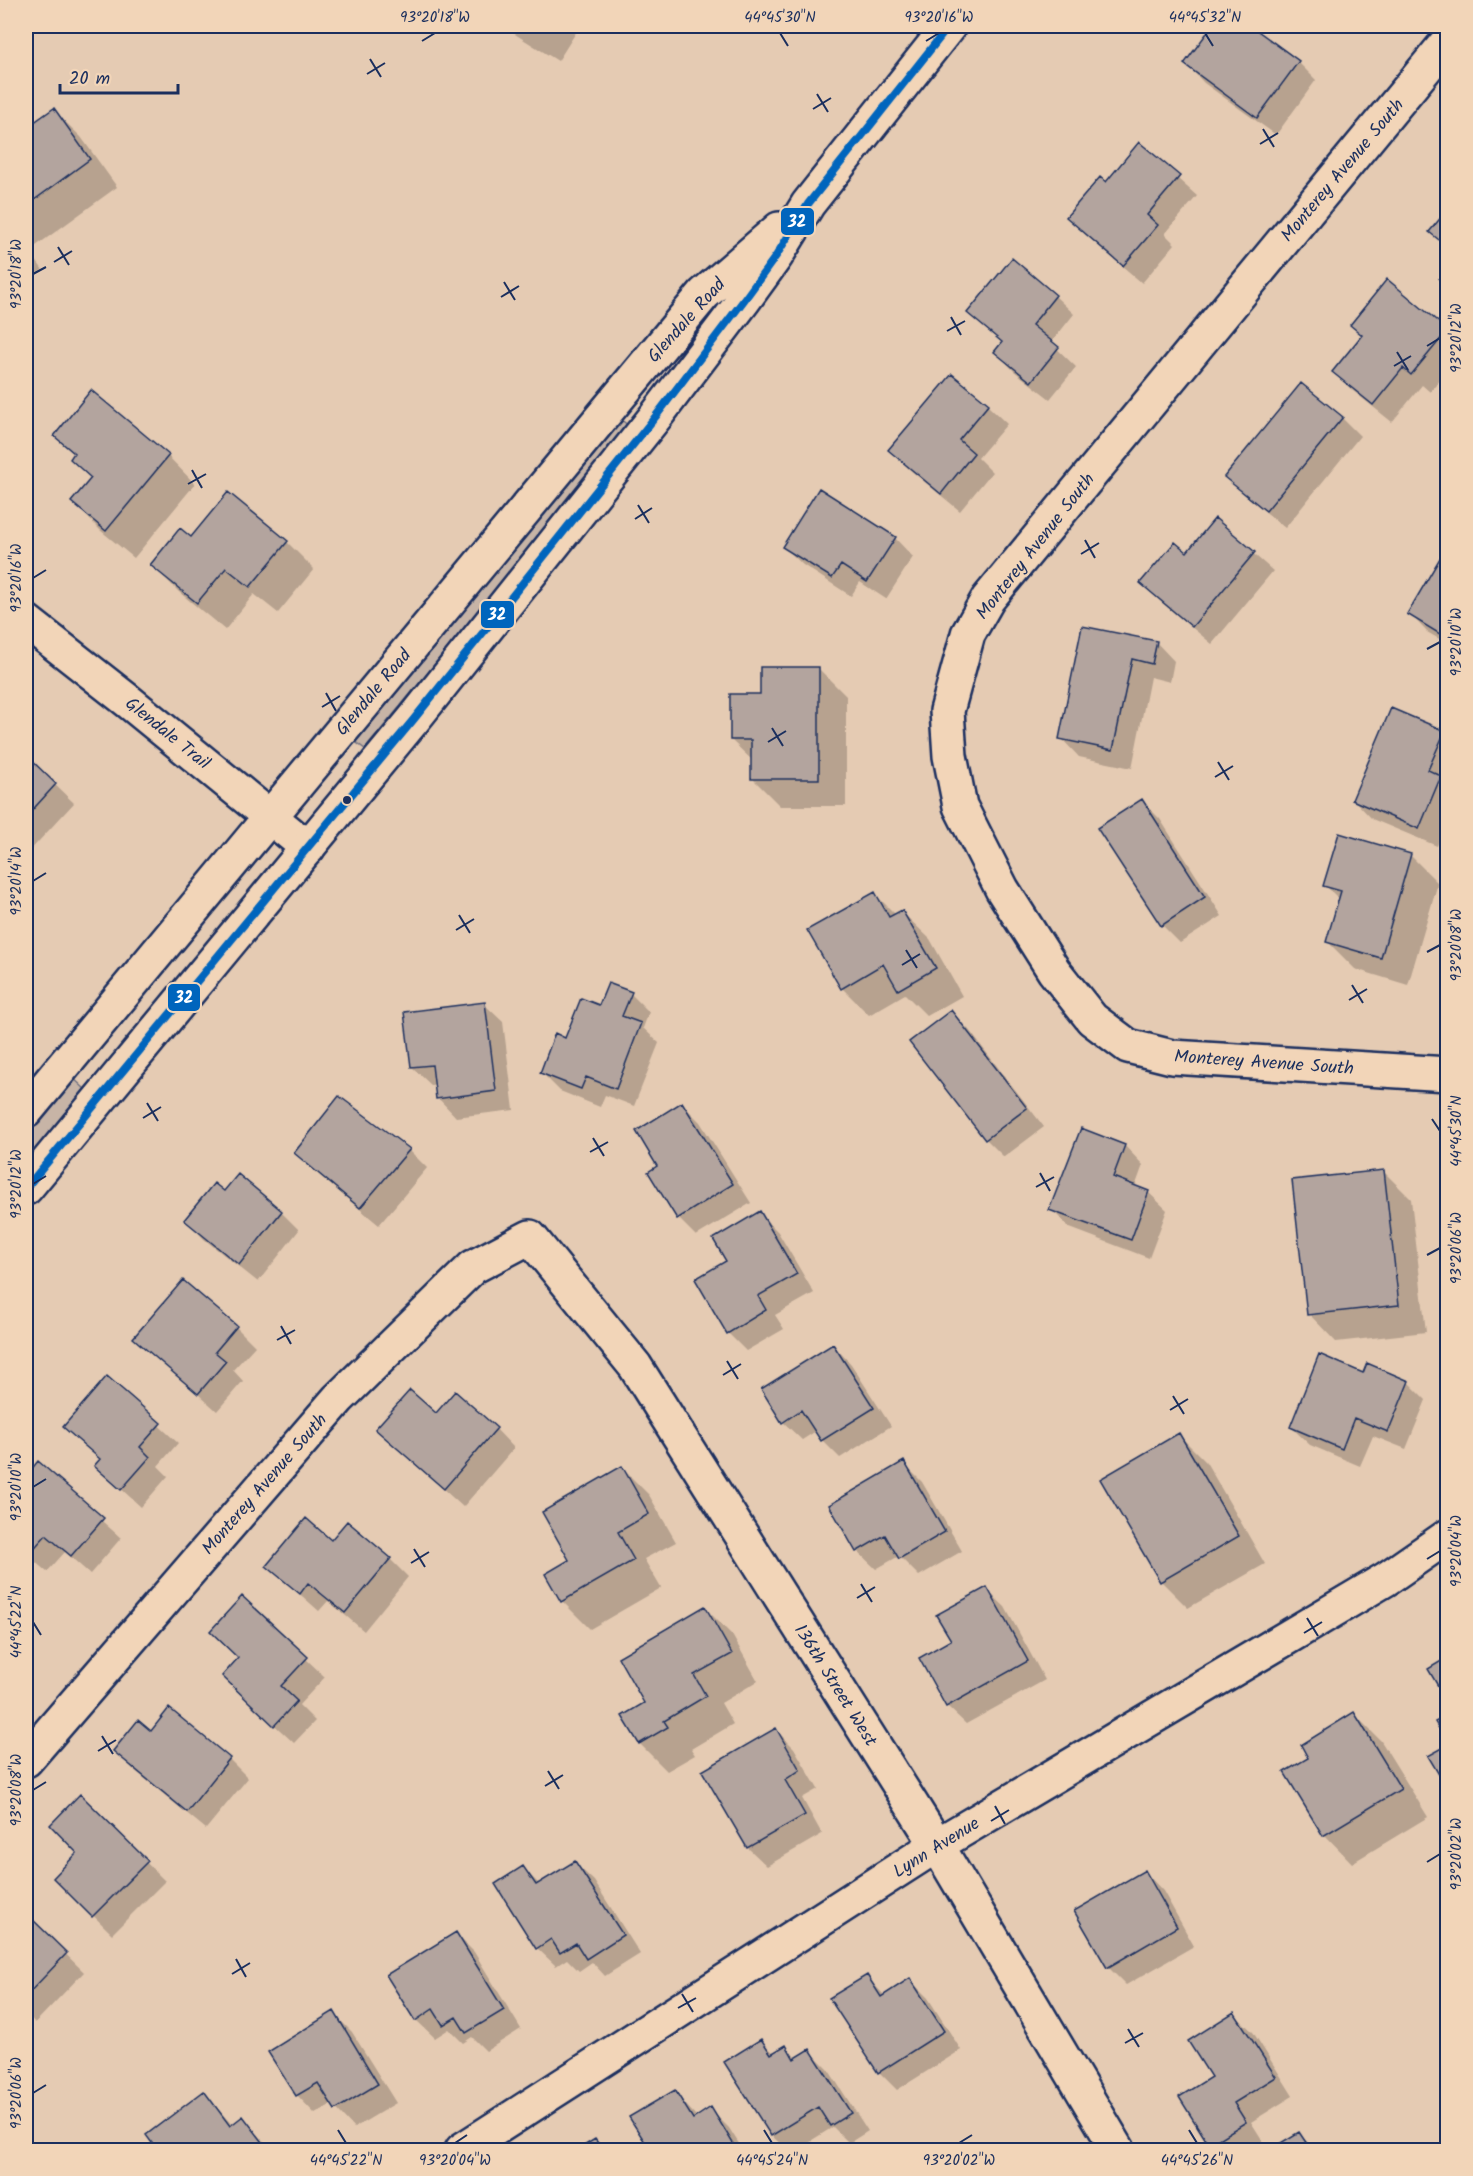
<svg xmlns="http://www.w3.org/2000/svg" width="1473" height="2176" font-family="Kalam,sans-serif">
  <rect width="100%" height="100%" fill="#e5cbb3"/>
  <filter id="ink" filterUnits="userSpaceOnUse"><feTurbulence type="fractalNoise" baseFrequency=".0167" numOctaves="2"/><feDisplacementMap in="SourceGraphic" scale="12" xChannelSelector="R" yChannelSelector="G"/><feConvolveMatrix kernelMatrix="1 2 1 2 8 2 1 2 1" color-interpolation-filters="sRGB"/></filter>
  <g filter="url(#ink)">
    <!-- green -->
    <path fill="#c7b4a6" stroke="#717282" stroke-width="1.5" d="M 618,417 L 630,427 L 365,749 L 350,738 Z
      M 72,1077 L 85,1089 L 26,1161 L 26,1134 Z"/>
    <!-- shadow -->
    <path fill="#0003" d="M 502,26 L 580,26 L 558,61 Z
      M 1214,26 L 1249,26 L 1298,62 L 1316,80 L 1276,135 L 1204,83 L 1186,64 Z
      M 53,110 L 81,137 L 117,187 L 29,251 L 43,270 L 26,283 L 26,130 Z
      M 1139,144 L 1197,196 L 1165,234 L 1175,244 L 1142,283 L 1086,235 L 1068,217 L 1106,184 Z
      M 1012,260 L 1055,296 L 1074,314 L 1051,343 L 1076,367 L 1050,399 L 1014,371 L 996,352 L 1003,344 L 969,313 Z
      M 1387,281 L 1448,331 L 1448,371 L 1430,392 L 1422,385 L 1392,422 L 1352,390 L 1334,372 L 1363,335 Z
      M 952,376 L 988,406 L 1007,424 L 978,458 L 992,472 L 960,511 L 909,469 L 890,450 Z
      M 92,392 L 168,456 L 195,484 L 134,558 L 100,530 L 73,502 L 92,479 L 72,459 L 75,455 L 56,436 Z
      M 1342,418 L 1360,436 L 1285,528 L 1245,495 L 1226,477 Z
      M 1215,520 L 1273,571 L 1212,644 L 1161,602 L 1142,583 L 1187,554 Z
      M 895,538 L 913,557 L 886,599 L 860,582 L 851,596 L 803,565 L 784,547 Z
      M 287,542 L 314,569 L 278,613 L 254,594 L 225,630 L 179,592 L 152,565 Z
      M 1448,564 L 1448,644 L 1427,632 L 1409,613 Z
      M 1083,628 L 1156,642 L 1174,661 L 1170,682 L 1150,677 L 1132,768 L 1079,757 L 1061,738 Z
      M 819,669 L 846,696 L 846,806 L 780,806 L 752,778 L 753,761 L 731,740 L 761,696 Z
      M 1444,732 L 1448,736 L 1448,823 L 1437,846 L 1372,819 L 1354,800 Z
      M 26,757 L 74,803 L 26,855 Z
      M 1142,801 L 1160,819 L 1222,916 L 1180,943 L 1162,925 Z
      M 1410,855 L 1438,883 L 1408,985 L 1355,969 L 1328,942 L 1340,900 L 1325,885 Z
      M 875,894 L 896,915 L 902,912 L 930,939 L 962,996 L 927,1016 L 905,994 L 869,1015 L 842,988 Z
      M 631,994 L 649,1012 L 643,1028 L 659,1043 L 634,1106 L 605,1095 L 600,1107 L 560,1091 L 542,1073 L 566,1040 L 600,1007 Z
      M 484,1004 L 503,1022 L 514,1110 L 456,1117 L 438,1098 L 436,1084 L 431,1085 L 412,1067 Z
      M 951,1012 L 969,1030 L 1044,1127 L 1004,1157 L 986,1139 Z
      M 682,1104 L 700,1122 L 751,1203 L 696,1236 L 678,1218 L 659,1166 Z
      M 1081,1130 L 1125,1146 L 1143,1165 L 1135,1187 L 1148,1192 L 1167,1210 L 1149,1258 L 1070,1228 L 1051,1209 Z
      M 409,1150 L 427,1168 L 379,1225 L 314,1171 L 296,1153 Z
      M 1383,1171 L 1411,1199 L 1426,1332 L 1336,1342 L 1309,1314 Z
      M 224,1193 L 281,1212 L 299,1230 L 258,1282 L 204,1239 L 186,1220 Z
      M 759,1213 L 778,1232 L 814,1293 L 775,1315 L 784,1329 L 746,1351 L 728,1333 L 728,1262 Z
      M 183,1282 L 236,1327 L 255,1346 L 233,1370 L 243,1381 L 217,1411 L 135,1338 Z
      M 833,1345 L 851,1364 L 891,1426 L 840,1458 L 822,1440 L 816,1431 L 802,1440 L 783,1422 Z
      M 1364,1375 L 1408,1382 L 1426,1400 L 1406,1449 L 1373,1436 L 1360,1466 L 1310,1445 L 1291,1427 Z
      M 107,1378 L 178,1443 L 158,1466 L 168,1476 L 141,1507 L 96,1466 L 101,1460 L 65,1427 Z
      M 436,1415 L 496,1429 L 514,1448 L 463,1507 L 377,1429 Z
      M 1179,1435 L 1206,1462 L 1265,1564 L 1188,1608 L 1161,1581 Z
      M 903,1463 L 922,1482 L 962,1551 L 919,1576 L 899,1556 L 876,1569 L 857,1551 Z
      M 38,1464 L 121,1538 L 90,1574 L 65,1552 L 47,1572 L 26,1554 L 26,1479 Z
      M 622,1468 L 649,1495 L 676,1542 L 644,1559 L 661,1588 L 590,1629 L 562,1601 L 547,1575 L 571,1560 Z
      M 331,1542 L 390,1559 L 408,1577 L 364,1631 L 328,1601 L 319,1611 L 268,1566 Z
      M 986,1589 L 1005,1607 L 1045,1680 L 966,1724 L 947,1706 L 953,1641 Z
      M 242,1598 L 325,1677 L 299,1705 L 315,1721 L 294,1743 L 242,1695 L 240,1659 Z
      M 705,1608 L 732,1635 L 758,1681 L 721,1703 L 733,1724 L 691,1749 L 695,1755 L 667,1771 L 640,1744 L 624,1716 L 646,1703 Z
      M 26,1617 L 30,1622 L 26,1628 Z
      M 170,1710 L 229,1759 L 248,1778 L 206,1829 L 133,1769 L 115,1751 L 151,1733 Z
      M 1354,1714 L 1381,1741 L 1428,1817 L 1352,1863 L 1325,1835 L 1286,1773 L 1311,1758 Z
      M 776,1730 L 794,1748 L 818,1789 L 802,1798 L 822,1834 L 767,1866 L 748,1848 L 704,1771 Z
      M 80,1797 L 165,1881 L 112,1934 L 55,1878 L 79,1853 Z
      M 575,1863 L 594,1881 L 640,1954 L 605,1976 L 592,1962 L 579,1971 L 567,1959 L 556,1966 L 537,1948 L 523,1868 L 540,1885 Z
      M 1145,1872 L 1163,1891 L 1194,1946 L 1126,1985 L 1108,1967 Z
      M 29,1918 L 84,1972 L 35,2023 L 26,2013 L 26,1921 Z
      M 456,1934 L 474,1952 L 521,2029 L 486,2051 L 472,2037 L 463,2043 L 449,2029 L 435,2038 L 416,2020 Z
      M 867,1977 L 885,1996 L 910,1980 L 928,1998 L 961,2050 L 897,2090 L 879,2072 Z
      M 333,2013 L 352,2032 L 396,2103 L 354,2128 L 332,2104 L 315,2114 L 297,2095 Z
      M 1234,2014 L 1253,2032 L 1293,2096 L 1251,2122 L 1263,2141 L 1248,2150 L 1216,2150 L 1210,2144 L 1213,2078 Z
      M 761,2041 L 775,2054 L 786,2047 L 797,2059 L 810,2051 L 828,2069 L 868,2131 L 849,2143 L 833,2127 L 796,2150 L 787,2150 L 772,2136 L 726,2063 Z
      M 674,2092 L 697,2117 L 710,2109 L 729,2128 L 743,2150 L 651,2150 L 631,2118 Z
      M 204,2093 L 233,2126 L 243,2118 L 272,2150 L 159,2150 L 148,2135 Z
      M 1298,2133 L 1316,2150 L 1272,2150 Z"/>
    <!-- building -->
    <path fill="#b3a49e" stroke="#1b2f5e" stroke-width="1.5" d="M 1212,26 L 1251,26 L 1299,61 L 1257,118 L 1184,64 Z
      M 54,108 L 90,159 L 26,206 L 26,128 Z
      M 1139,142 L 1180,176 L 1147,215 L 1158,225 L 1123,266 L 1066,217 L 1100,177 L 1106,182 Z
      M 1448,209 L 1448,247 L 1429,232 Z
      M 1012,258 L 1056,295 L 1032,325 L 1059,347 L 1031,382 L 994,352 L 1002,342 L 967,313 Z
      M 1448,268 L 1448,286 L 1439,279 Z
      M 1387,279 L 1448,330 L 1411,375 L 1403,368 L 1373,405 L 1332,372 L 1362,335 L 1350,325 Z
      M 952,374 L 989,404 L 959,440 L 974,453 L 941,494 L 888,450 Z
      M 1301,383 L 1343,417 L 1266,511 L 1224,477 Z
      M 91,390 L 169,455 L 106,531 L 71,502 L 91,478 L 70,459 L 74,453 L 54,436 Z
      M 819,488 L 896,537 L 867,582 L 841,565 L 832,578 L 782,547 Z
      M 228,492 L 288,541 L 250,587 L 226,568 L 197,603 L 150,565 L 180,528 L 191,537 Z
      M 1215,518 L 1255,552 L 1192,627 L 1140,583 L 1175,542 L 1187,552 Z
      M 1440,558 L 1448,562 L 1448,639 L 1407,614 Z
      M 1082,626 L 1157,641 L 1152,664 L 1132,659 L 1113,750 L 1059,739 Z
      M 760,667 L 819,667 L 819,779 L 751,779 L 751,740 L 730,740 L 730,694 L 760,694 Z
      M 1391,708 L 1445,731 L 1428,770 L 1441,776 L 1419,829 L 1352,800 Z
      M 26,755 L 56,784 L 26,817 Z
      M 1142,799 L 1205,897 L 1161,926 L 1097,828 Z
      M 1339,833 L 1411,854 L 1381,958 L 1326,942 L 1341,891 L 1323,886 Z
      M 875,892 L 889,917 L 902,910 L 936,968 L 898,990 L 883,964 L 841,989 L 807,930 Z
      M 608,983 L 632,992 L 622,1016 L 641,1023 L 616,1089 L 586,1077 L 581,1089 L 540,1073 L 555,1033 L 565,1038 L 581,998 L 599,1005 Z
      M 485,1002 L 496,1091 L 436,1099 L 432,1065 L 411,1067 L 404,1012 Z
      M 951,1010 L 1027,1108 L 985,1140 L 909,1042 Z
      M 339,1096 L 410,1149 L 360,1208 L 294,1153 Z
      M 682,1102 L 733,1184 L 677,1219 L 648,1172 L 657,1166 L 636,1131 Z
      M 1081,1128 L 1125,1145 L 1113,1177 L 1149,1191 L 1131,1240 L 1049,1210 Z
      M 1384,1170 L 1399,1305 L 1307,1315 L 1292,1180 Z
      M 238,1174 L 282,1211 L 239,1265 L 184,1220 L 214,1183 L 224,1191 Z
      M 760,1211 L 797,1274 L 758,1296 L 766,1310 L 727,1334 L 695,1279 L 726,1261 L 713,1239 Z
      M 183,1280 L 237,1326 L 215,1352 L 226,1361 L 198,1394 L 133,1338 Z
      M 833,1344 L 874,1408 L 821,1441 L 801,1410 L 782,1423 L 761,1389 Z
      M 1319,1354 L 1363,1373 L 1367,1363 L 1409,1381 L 1388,1432 L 1354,1418 L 1342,1449 L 1290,1427 Z
      M 107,1376 L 161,1423 L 140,1447 L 150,1457 L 121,1490 L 94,1466 L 100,1459 L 63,1427 Z
      M 410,1390 L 436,1413 L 455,1391 L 497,1428 L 444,1489 L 375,1429 Z
      M 1179,1433 L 1239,1536 L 1160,1582 L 1100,1479 Z
      M 38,1461 L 104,1518 L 71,1556 L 46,1535 L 28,1555 L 26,1553 L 26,1476 Z
      M 904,1461 L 945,1532 L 899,1559 L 885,1535 L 856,1552 L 829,1505 Z
      M 622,1466 L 649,1514 L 618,1532 L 634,1560 L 561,1602 L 545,1574 L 569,1560 L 542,1512 Z
      M 306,1518 L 331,1540 L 347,1521 L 391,1558 L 345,1613 L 308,1583 L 300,1594 L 266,1566 Z
      M 987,1587 L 1028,1661 L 946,1707 L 919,1658 L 951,1640 L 936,1615 Z
      M 242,1596 L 308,1657 L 281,1686 L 297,1701 L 274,1726 L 222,1676 L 238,1658 L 210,1631 Z
      M 705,1606 L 732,1654 L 694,1675 L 706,1696 L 664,1721 L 668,1727 L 639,1744 L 622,1716 L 644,1703 L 618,1657 Z
      M 1448,1657 L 1448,1703 L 1428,1669 Z
      M 169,1708 L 230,1758 L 187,1812 L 113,1751 L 138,1720 L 151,1731 Z
      M 1354,1712 L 1401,1789 L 1323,1836 L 1284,1772 L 1308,1758 L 1301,1745 Z
      M 1448,1715 L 1448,1743 L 1435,1722 Z
      M 776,1728 L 800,1770 L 785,1780 L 805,1815 L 747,1848 L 702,1771 Z
      M 1448,1745 L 1448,1780 L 1444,1783 L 1428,1756 Z
      M 80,1794 L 148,1861 L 92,1917 L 53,1878 L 77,1853 L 50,1825 Z
      M 575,1861 L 623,1935 L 586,1959 L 576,1943 L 560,1953 L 551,1939 L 536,1949 L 495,1884 L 523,1866 L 536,1885 Z
      M 1145,1870 L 1177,1927 L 1107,1968 L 1074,1911 Z
      M 29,1916 L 67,1953 L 26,1996 L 26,1919 Z
      M 456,1932 L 504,2010 L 466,2033 L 456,2017 L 443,2025 L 433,2009 L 415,2021 L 386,1975 Z
      M 867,1975 L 881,1997 L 910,1978 L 944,2031 L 878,2073 L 829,1998 Z
      M 334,2011 L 378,2084 L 335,2110 L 318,2083 L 296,2096 L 268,2052 Z
      M 1234,2012 L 1276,2077 L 1234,2103 L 1246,2122 L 1209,2145 L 1179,2097 L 1211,2077 L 1188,2041 Z
      M 761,2039 L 771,2054 L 786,2045 L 794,2059 L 810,2049 L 851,2113 L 830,2126 L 818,2107 L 771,2136 L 724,2062 Z
      M 675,2090 L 693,2119 L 711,2107 L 737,2150 L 650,2150 L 629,2117 Z
      M 204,2091 L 230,2126 L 243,2116 L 269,2150 L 157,2150 L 146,2135 Z
      M 1299,2132 L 1311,2150 L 1269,2150 Z
      M 595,2139 L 603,2150 L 577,2150 Z"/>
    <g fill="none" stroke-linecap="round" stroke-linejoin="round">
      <defs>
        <path id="minor" d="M 1448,41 L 988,599 L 968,634 L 947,711 L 950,756 L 960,806 L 1002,889 L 1054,971 L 1092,1019 L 1128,1046 L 1172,1057 L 1448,1074
          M 26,621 L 128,701 L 308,848
          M 26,1760 L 338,1399 L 473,1267 L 530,1237 L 635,1366 L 937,1845 L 1118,2150
          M 462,2150 L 937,1845 L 1386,1579 L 1448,1536"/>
        <path id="secondary" d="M 26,1111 L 704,294 L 779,229
          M 26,1188 L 414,719 L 656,416 L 744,300 L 776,256 L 808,204 L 949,26"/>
      </defs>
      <!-- minor casing -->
      <use href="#minor" stroke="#1b2f5e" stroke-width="38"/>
      <!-- secondary casing -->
      <use href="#secondary" stroke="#1b2f5e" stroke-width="38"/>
      <!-- minor -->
      <use href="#minor" stroke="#f2d5b8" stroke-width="33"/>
      <!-- secondary -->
      <use href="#secondary" stroke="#f2d5b8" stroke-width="33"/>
      <defs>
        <path id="bus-1" d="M 26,1188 L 414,719 L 656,416 L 744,300 L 776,256 L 808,204 L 949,26"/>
      </defs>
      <!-- bus-1 casing -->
      <use href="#bus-1" stroke="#f2d5b8" stroke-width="12"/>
      <!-- bus-1 -->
      <use href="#bus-1" stroke="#0065bd" stroke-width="8"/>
    </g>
  </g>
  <!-- ticks -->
  <path fill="none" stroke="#1b2f5e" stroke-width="2" d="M 780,33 L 788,46M 1205,33 L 1213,46M 422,41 L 435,33M 926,41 L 939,33M 370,59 L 381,77M 367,74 L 385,63M 817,94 L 828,112M 813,109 L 831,98M 1263,129 L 1274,147M 1260,144 L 1278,133M 58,247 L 69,265M 54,262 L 72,251M 33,274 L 46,267M 504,282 L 515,300M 501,297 L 519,286M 951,317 L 961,335M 947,331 L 965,321M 1427,346 L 1440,338M 1397,352 L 1408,370M 1394,366 L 1411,356M 192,470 L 202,488M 188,484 L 206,474M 638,505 L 649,523M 635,519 L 652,508M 1085,540 L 1095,558M 1081,554 L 1099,543M 33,578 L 46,570M 1427,649 L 1440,642M 326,693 L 336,711M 322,707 L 340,696M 772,728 L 783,746M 768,742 L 786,731M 1218,762 L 1229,780M 1215,777 L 1233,766M 33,881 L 46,873M 459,915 L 470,933M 456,930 L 474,919M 906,950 L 917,968M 1427,952 L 1440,945M 902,965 L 920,954M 1352,985 L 1363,1003M 1349,1000 L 1367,989M 147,1103 L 158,1121M 143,1118 L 161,1107M 1432,1119 L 1440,1131M 593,1138 L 604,1156M 590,1152 L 608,1142M 1040,1173 L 1050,1191M 33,1184 L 46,1176M 1036,1187 L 1054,1177M 1427,1255 L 1440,1248M 281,1326 L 291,1344M 277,1340 L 295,1330M 727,1361 L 738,1379M 723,1375 L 741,1364M 1173,1396 L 1184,1414M 1170,1410 L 1188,1399M 33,1487 L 46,1479M 414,1549 L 425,1567M 1427,1559 L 1440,1551M 411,1563 L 429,1552M 861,1584 L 872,1602M 857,1598 L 875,1587M 1307,1618 L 1318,1636M 33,1622 L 41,1635M 1304,1633 L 1322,1622M 102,1736 L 113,1754M 98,1751 L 116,1740M 548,1771 L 559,1789M 545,1786 L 563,1775M 33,1790 L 46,1782M 995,1806 L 1005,1824M 991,1821 L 1009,1810M 1427,1862 L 1440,1854M 236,1959 L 246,1977M 232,1974 L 250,1963M 682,1994 L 693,2012M 678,2008 L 696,1998M 1128,2029 L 1139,2047M 1125,2043 L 1143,2033M 33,2093 L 46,2085M 338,2130 L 346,2143M 764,2130 L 772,2143M 1189,2130 L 1197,2143M 455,2143 L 467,2135M 959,2143 L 972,2135"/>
  <!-- markers -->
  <circle fill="#1b2f5e" stroke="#f2d5b8" stroke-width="2" cx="347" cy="800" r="5"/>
  <g text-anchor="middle" stroke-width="4.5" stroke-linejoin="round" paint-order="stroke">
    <!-- street labels -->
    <g font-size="18" fill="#1b2f5e" stroke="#f2d5b8">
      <text transform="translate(1342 170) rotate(-50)" y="6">Monterey Avenue South</text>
      <text transform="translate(686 320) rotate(-48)" y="6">Glendale Road</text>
      <text transform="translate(1035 546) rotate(-52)" y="6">Monterey Avenue South</text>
      <text transform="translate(373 692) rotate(-50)" y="6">Glendale Road</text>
      <text transform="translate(168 733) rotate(39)" y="6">Glendale Trail</text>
      <text transform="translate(1264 1062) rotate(4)" y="6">Monterey Avenue South</text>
      <text transform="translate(264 1484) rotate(-49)" y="6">Monterey Avenue South</text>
      <text transform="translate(836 1685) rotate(58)" y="6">136th Street West</text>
      <text transform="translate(936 1847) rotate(-32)" y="6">Lynn Avenue</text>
    </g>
  </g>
  <g stroke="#f2d5b8" stroke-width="2">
    <rect x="780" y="207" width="35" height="29" rx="6" fill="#0065bd"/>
    <rect x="480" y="600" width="35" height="29" rx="6" fill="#0065bd"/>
    <rect x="167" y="983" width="34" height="29" rx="6" fill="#0065bd"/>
  </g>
  <g font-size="16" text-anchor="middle" font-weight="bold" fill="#fff">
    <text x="797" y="227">32</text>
    <text x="497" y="620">32</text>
    <text x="184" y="1003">32</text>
  </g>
  <!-- margin -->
  <rect width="1473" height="2176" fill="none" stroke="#f2d5b8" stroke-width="66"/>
  <!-- scale -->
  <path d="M60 84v9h118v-9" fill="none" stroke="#1b2f5e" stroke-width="3"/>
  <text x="69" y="84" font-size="18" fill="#1b2f5e" stroke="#f2d5b8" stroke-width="4.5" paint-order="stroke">20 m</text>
  <rect x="33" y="33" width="1407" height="2110" fill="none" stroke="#1b2f5e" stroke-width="2"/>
  <g font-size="15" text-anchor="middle" fill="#1b2f5e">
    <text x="435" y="22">93°20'18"W</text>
    <text x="780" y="22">44°45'30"N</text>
    <text x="939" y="22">93°20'16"W</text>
    <text x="1205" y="22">44°45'32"N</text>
    <text transform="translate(16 274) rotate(-90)" y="5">93°20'18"W</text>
    <text transform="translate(1456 338) rotate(-90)" y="5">93°20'12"W</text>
    <text transform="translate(16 578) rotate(-90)" y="5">93°20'16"W</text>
    <text transform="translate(1456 642) rotate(-90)" y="5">93°20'10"W</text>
    <text transform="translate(16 881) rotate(-90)" y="5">93°20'14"W</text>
    <text transform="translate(1456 945) rotate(-90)" y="5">93°20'08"W</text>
    <text transform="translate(1456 1131) rotate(-90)" y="5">44°45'30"N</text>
    <text transform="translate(16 1184) rotate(-90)" y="5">93°20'12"W</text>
    <text transform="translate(1456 1248) rotate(-90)" y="5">93°20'06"W</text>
    <text transform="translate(16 1487) rotate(-90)" y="5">93°20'10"W</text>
    <text transform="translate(1456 1551) rotate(-90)" y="5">93°20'04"W</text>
    <text transform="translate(16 1622) rotate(-90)" y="5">44°45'22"N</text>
    <text transform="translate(16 1790) rotate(-90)" y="5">93°20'08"W</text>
    <text transform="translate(1456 1854) rotate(-90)" y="5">93°20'02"W</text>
    <text transform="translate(16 2093) rotate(-90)" y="5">93°20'06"W</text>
    <text x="346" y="2165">44°45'22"N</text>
    <text x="455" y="2165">93°20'04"W</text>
    <text x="772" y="2165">44°45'24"N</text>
    <text x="959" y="2165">93°20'02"W</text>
    <text x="1197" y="2165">44°45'26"N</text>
  </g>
</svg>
